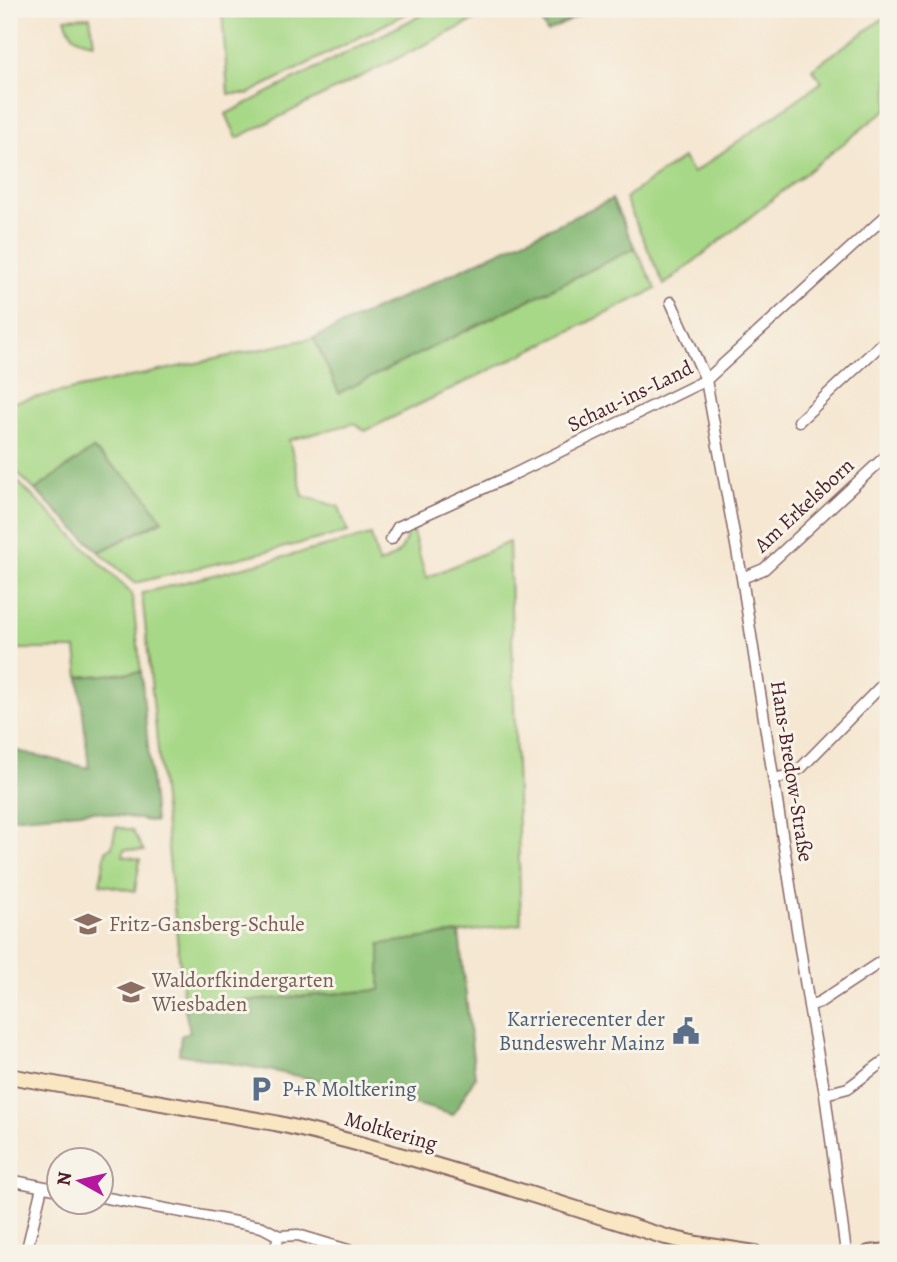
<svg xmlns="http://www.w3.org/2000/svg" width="897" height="1262" font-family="Alegreya,serif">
  <rect width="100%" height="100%" fill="#f7f3e8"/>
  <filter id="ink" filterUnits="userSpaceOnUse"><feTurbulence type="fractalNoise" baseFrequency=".0143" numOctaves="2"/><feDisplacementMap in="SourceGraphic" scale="14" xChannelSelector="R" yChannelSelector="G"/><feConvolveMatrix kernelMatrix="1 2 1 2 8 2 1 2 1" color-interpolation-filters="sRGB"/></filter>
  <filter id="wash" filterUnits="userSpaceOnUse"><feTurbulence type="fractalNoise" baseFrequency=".00686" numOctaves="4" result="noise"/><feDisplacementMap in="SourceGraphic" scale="28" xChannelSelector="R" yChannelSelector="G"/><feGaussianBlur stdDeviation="1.57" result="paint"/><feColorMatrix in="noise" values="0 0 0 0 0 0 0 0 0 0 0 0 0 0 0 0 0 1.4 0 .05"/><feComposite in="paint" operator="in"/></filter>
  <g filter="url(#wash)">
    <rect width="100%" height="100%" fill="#f5e7d2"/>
    <!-- green -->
    <path fill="#a7d887" stroke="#787c59" stroke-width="2" d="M 222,9 L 415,9 L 248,94 L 228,94 Z
      M 433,9 L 497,9 L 237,138 L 226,114 Z
      M 888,15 L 888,108 L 664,285 L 625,198 L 683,158 L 693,173 L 822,82 L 812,69 Z
      M 90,17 L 94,43 C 75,40 71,37 65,18 Z
      M 635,248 L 656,289 L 365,431 L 355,423 L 289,440 L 303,496 L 339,507 L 348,532 L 135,583 L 99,552 L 162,521 L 93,449 L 35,490 L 9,465 L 9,403 L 314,338 L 339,393 Z
      M 9,473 L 132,594 L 141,672 L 79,677 L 76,649 L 9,649 Z
      M 410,522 L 426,578 L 509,542 L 521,924 L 381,944 L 381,990 L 184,1006 L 142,593 L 371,535 L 379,564 C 403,554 405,547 410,522 Z
      M 116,827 L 132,830 L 144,851 L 124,849 L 123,856 L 140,859 L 135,891 L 100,884 L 106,851 L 112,846 Z"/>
    <!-- forest -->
    <path fill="#85b874" stroke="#686c50" stroke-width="2" d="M 536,9 L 592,9 L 547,32 Z
      M 612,199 L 635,248 L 339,393 L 314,338 Z
      M 93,449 L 143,492 L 162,520 L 99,552 L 35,490 Z
      M 141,672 L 155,822 L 93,811 L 9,818 L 9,749 L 89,768 L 79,677 Z
      M 459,933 L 475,1077 L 453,1115 C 364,1087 271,1070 179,1054 L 181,1036 L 190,1032 L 184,1006 L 380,990 L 380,944 Z"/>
  </g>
  <g filter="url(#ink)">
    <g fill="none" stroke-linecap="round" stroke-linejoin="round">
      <defs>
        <path id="street" d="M 671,302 L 706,380 L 742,578 L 809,1006 L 825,1094 L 846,1253
          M 799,421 L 888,338
          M 391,539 L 398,527 L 506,478 L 706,380 L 888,214
          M 742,578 L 764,569 L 888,454
          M 774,779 L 786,776 L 801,768 L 888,679
          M 809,1006 L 820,1002 L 888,957
          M 825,1094 L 848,1088 L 888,1058
          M 9,1180 L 60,1190
          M 102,1197 L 262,1227 L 279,1236 L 298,1235 L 358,1253
          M 26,1253 L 42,1187
          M 274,1253 L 279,1236"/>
        <path id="secondary" d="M 9,1076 L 275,1123 C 408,1153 537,1197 666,1237 L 697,1244 L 755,1253
          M 869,1253 L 888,1251"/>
      </defs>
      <!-- street casing -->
      <use href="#street" stroke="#866565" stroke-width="13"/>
      <!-- secondary casing -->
      <use href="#secondary" stroke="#866565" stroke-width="18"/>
      <!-- street -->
      <use href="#street" stroke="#fff" stroke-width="10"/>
      <!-- secondary -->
      <use href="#secondary" stroke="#f9e7c3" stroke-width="14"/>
    </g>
  </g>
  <!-- icons -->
  <defs>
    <symbol id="school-bare" viewBox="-9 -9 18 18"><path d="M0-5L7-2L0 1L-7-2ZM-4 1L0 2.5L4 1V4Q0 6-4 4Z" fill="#8d6e63" stroke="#f7f3e8" stroke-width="2.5" paint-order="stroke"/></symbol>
    <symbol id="civic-bare" viewBox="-9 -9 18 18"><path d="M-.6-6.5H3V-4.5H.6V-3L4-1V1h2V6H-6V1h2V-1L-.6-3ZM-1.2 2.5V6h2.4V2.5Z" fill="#5c6f8a" stroke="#f7f3e8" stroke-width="2.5" paint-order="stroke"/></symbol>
    <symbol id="parking-bare" viewBox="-9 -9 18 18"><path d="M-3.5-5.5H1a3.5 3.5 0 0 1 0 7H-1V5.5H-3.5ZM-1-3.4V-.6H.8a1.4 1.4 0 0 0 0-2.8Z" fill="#5c6f8a" stroke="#f7f3e8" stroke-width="2.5" paint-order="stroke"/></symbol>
  </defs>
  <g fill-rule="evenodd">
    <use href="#school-bare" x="69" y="905" width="38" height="38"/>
    <use href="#school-bare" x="112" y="973" width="38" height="38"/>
    <use href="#civic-bare" x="667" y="1012" width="38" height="38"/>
    <use href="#parking-bare" x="242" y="1070" width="38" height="38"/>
  </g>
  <g text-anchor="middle" stroke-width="6" stroke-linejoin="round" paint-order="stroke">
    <!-- street labels -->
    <g font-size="21" fill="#4a1f2b" stroke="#f7f3e8">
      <text transform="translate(630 396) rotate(-26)" y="7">Schau-ins-Land</text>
      <text transform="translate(804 505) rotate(-43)" y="7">Am Erkelsborn</text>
      <text transform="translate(792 771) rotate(81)" y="7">Hans-Bredow-Straße</text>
      <text transform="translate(391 1131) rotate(16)" y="7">Moltkering</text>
    </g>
    <!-- education labels -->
    <g font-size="21" fill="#785e54" stroke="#f7f3e8" text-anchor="start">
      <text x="109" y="931">Fritz-Gansberg-Schule</text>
      <text x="152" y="987">Waldorfkindergarten<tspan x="152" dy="24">Wiesbaden</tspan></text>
    </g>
    <!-- service labels -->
    <g font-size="21" fill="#4e5e75" stroke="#f7f3e8" text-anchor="end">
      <text x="665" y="1026">Karrierecenter der<tspan x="665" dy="24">Bundeswehr Mainz</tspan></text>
      <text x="282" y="1096" text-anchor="start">P+R Moltkering</text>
    </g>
  </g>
  <!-- margin -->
  <rect width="897" height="1262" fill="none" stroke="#f7f3e8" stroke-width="35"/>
  <!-- north arrow -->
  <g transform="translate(80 1181) rotate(278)"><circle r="33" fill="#f7f3e8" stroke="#b29e9c" stroke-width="2"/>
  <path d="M0-5L12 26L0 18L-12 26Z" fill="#b5179e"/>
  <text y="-10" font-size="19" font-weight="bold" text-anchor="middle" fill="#4a1f2b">N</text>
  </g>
</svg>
